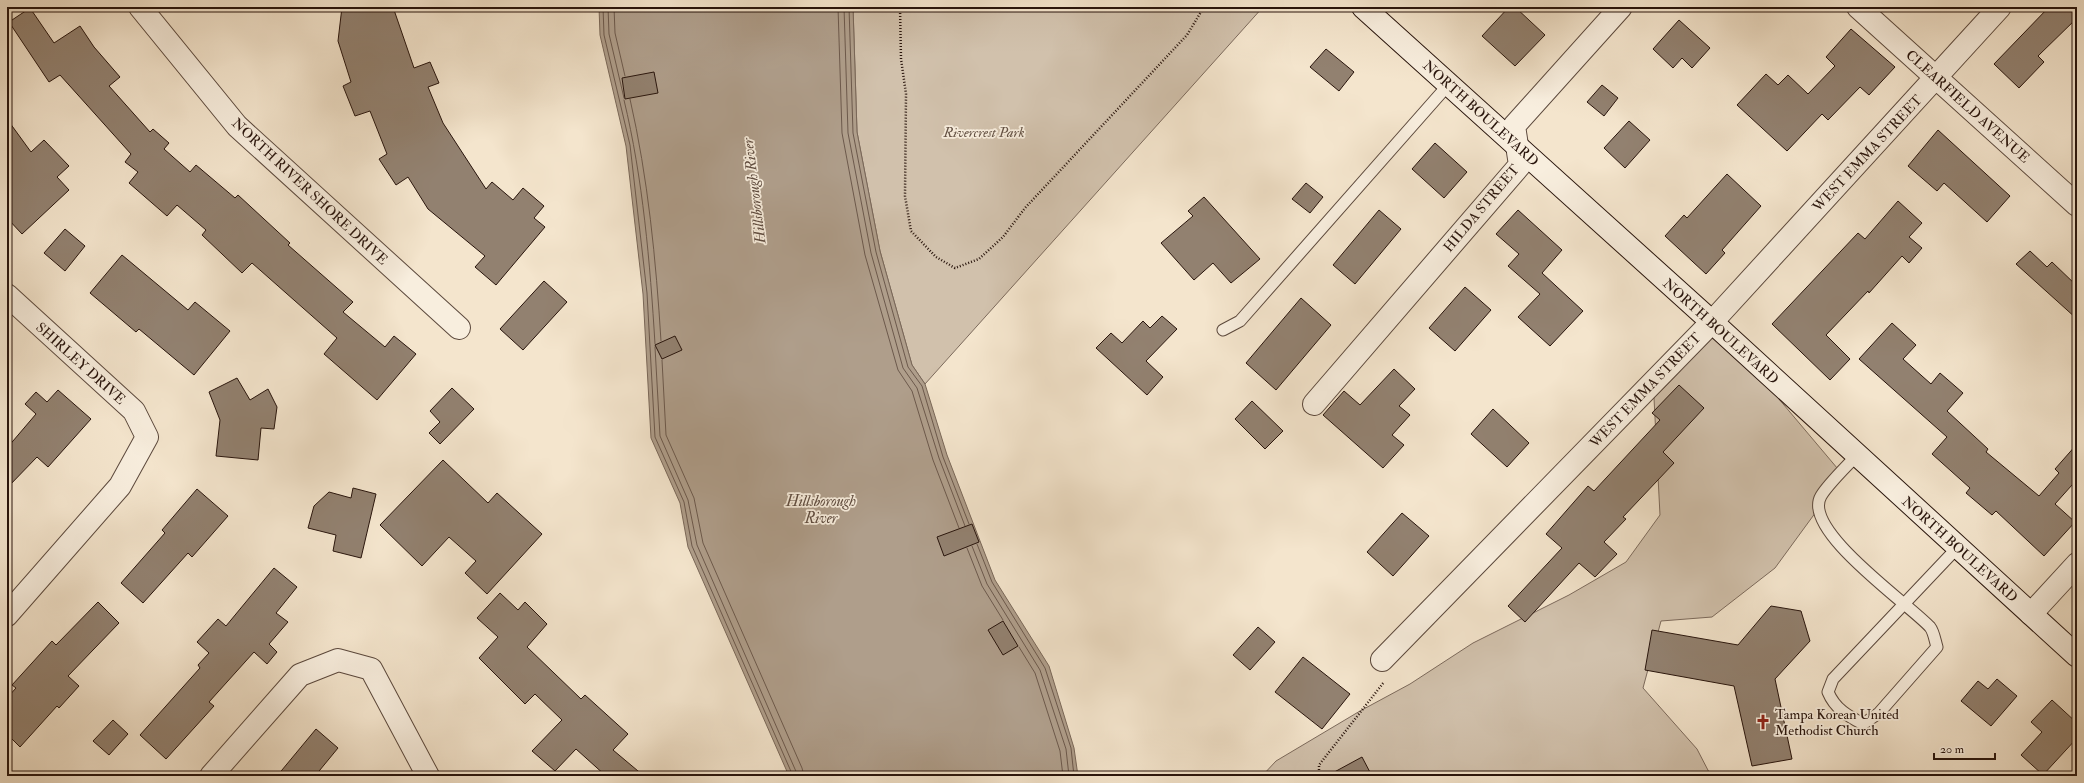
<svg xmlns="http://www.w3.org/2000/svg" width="2084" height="783" font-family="'IM FELL Double Pica',serif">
  <rect width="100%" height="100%" fill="#f4e5cd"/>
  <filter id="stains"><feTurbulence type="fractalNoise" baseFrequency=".005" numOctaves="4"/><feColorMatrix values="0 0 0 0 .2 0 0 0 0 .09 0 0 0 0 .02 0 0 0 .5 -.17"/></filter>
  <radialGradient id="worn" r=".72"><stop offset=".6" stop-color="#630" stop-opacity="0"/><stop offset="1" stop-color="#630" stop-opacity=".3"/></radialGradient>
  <!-- green -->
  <path fill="#d1c1ac" stroke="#7c6a5c" d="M 853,7 L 1263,7 L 925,384 L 912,365 L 880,251 L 857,132 Z
    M 1713,337 L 1773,392 L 1843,475 L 1775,568 L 1712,617 L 1661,621 L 1643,688 L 1697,749 L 1711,776 L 1262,776 L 1276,761 L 1360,711 L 1410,684 L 1473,643 L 1569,595 L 1626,562 L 1660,515 L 1654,398 Z"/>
  <!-- water -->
  <path fill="#af9e8b" stroke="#796758" d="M 599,7 L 853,7 L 857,132 L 880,251 L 912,365 L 925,384 L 947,455 L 995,580 L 1049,666 L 1074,748 L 1078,776 L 789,776 L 688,547 L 680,503 L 651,438 L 643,294 L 626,146 L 600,35 Z"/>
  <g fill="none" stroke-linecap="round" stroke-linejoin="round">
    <!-- shore -->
    <path stroke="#6c594c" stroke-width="1" d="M 603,7 L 604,35 L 630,145 L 647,293 L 655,437 L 684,502 L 692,546 L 793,776
      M 608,7 L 609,34 L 624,98
      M 614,7 L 615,33 L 625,76
      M 838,7 L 842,133 L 865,255 L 898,370 L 912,391 L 933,460 L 959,528
      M 844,7 L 848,133 L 871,253 L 903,368 L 917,388 L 939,458 L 965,526
      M 849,7 L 853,133 L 876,252 L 908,367 L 922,386 L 943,457 L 969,524
      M 630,99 C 648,178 656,260 661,341
      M 624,100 C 643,179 650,262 655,344
      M 655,347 L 660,436 L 688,500 L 697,545 L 798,776
      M 662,360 L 666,435 L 694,498 L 703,543 L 802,768 L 804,776
      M 977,544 L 992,582 L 1045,668 L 1071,748 L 1074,776
      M 972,546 L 987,584 L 1040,670 L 1066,749 L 1069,776
      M 967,548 L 982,586 L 1003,620
      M 1019,647 L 1035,673 L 1060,751 L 1063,776"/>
  </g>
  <!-- building -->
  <path fill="#928170" stroke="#28140c" d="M 342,7 L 393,7 L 414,68 L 430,62 L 439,83 L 428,87 L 443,123 L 486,189 L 492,182 L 513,200 L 523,188 L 544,206 L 534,218 L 545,227 L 496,285 L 475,267 L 485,256 L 428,209 L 408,177 L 396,185 L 379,159 L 387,154 L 370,111 L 355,116 L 343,86 L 351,82 L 338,41 Z
    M 1509,7 L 1515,7 L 1545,35 L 1515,66 L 1482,36 Z
    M 2049,7 L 2077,7 L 2077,18 L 2038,56 L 2044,62 L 2019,88 L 1994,64 Z
    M 30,8 L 54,43 L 80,26 L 94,47 L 120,77 L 109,86 L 150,132 L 153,129 L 169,143 L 164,149 L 190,172 L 196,165 L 235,198 L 238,195 L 290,243 L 288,245 L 353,302 L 343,312 L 385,347 L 394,336 L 416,354 L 377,400 L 324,354 L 337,338 L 252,263 L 242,273 L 202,235 L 206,230 L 177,205 L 167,216 L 129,183 L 138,172 L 125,162 L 131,154 L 60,75 L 49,82 L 9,22 Z
    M 1679,20 L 1710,48 L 1692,68 L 1682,58 L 1673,68 L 1653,49 Z
    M 1851,29 L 1895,67 L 1869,95 L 1860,87 L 1828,120 L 1822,114 L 1787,151 L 1737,105 L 1766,74 L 1778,85 L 1788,75 L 1808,94 L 1835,66 L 1826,57 Z
    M 1326,49 L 1354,72 L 1339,91 L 1310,67 Z
    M 654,72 L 658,93 L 625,99 L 622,78 Z
    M 1602,85 L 1618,98 L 1604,116 L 1587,102 Z
    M 7,119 L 31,152 L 44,140 L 69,166 L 57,177 L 69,190 L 22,234 L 7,218 Z
    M 1629,121 L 1650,140 L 1625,168 L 1604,148 Z
    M 1938,130 L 2010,196 L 1987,222 L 1944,183 L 1937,191 L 1908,166 Z
    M 1435,143 L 1467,172 L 1444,198 L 1412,169 Z
    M 1727,174 L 1761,206 L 1722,250 L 1725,253 L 1706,274 L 1665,236 L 1684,215 L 1687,218 Z
    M 1306,183 L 1323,197 L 1310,213 L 1292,199 Z
    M 1204,197 L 1260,259 L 1231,283 L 1213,263 L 1194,280 L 1161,243 L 1193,216 L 1188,211 Z
    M 1898,201 L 1922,223 L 1909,237 L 1922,248 L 1909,263 L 1902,256 L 1869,293 L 1868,291 L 1826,335 L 1850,359 L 1830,380 L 1772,324 L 1858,233 L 1865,239 Z
    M 1379,210 L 1401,229 L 1355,284 L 1333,265 Z
    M 1518,210 L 1562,250 L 1542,273 L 1583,311 L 1550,346 L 1518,317 L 1540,294 L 1508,266 L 1519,254 L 1496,234 Z
    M 65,229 L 85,246 L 65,271 L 44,253 Z
    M 2030,251 L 2047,267 L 2052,262 L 2077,286 L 2077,319 L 2016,264 Z
    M 122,255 L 188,310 L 195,302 L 230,331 L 194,375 L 139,329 L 136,332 L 90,293 Z
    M 544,281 L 567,302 L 523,350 L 500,329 Z
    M 1465,287 L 1491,310 L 1455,351 L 1429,328 Z
    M 1301,298 L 1331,325 L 1276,390 L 1246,363 Z
    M 1162,316 L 1177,329 L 1146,361 L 1163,377 L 1147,395 L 1096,348 L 1111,333 L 1122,343 L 1143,321 L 1150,328 Z
    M 1892,323 L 1916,345 L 1903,359 L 1931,384 L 1940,373 L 1963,393 L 1947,411 L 1988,449 L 1986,452 L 2039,496 L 2059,473 L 2055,469 L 2077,444 L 2077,489 L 2072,485 L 2055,504 L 2075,522 L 2044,556 L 1996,511 L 1992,515 L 1966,493 L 1970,488 L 1932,454 L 1947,437 L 1859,359 Z
    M 675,336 L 682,350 L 662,359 L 655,345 Z
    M 1394,369 L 1415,389 L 1399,406 L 1410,415 L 1392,435 L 1404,445 L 1383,468 L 1323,415 L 1344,391 L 1360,405 Z
    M 237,378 L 250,400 L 268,389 L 277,407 L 274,429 L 261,428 L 258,460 L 216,456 L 220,420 L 209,392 Z
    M 1679,385 L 1704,408 L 1663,452 L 1674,463 L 1623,517 L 1626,519 L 1604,542 L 1617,554 L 1595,577 L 1579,563 L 1525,622 L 1508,606 L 1562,548 L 1546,534 L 1588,486 L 1594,491 L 1660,420 L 1652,413 Z
    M 452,388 L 474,409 L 440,444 L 429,433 L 440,422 L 430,411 Z
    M 58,390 L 91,419 L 48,467 L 37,457 L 7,488 L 7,448 L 36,414 L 25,404 L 36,392 L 47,402 Z
    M 1252,401 L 1283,431 L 1265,449 L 1235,419 Z
    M 1493,409 L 1529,443 L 1507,467 L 1471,434 Z
    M 443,460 L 488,503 L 497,493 L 542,534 L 487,594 L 465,573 L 476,561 L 449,537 L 422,566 L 380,525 Z
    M 353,488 L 376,494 L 361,558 L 333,551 L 336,535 L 308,528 L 314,506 L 329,492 L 351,498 Z
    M 197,489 L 228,516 L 192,557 L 188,553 L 143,603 L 121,583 L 165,533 L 162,530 Z
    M 1402,513 L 1429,536 L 1393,576 L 1367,552 Z
    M 972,524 L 979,542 L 944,556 L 937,537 Z
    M 274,568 L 297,587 L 276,613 L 288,622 L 269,644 L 277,652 L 267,664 L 254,652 L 209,702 L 214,706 L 166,759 L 140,735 L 200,668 L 198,665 L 209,653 L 197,642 L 218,619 L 226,626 Z
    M 500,593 L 518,610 L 525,602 L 547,624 L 527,647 L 581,699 L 585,695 L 628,734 L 613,750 L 644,776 L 606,776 L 576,749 L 555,771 L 532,751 L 562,720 L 535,694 L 525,704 L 479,658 L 498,637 L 477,618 Z
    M 98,602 L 119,623 L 68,676 L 79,686 L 59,708 L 57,706 L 20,747 L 7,734 L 7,698 L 16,688 L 12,685 L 52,641 L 56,645 Z
    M 1771,606 L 1801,611 L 1810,641 L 1775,679 L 1792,759 L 1752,766 L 1734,686 L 1645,670 L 1652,630 L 1738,645 Z
    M 1003,621 L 1018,646 L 1003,655 L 988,630 Z
    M 1258,627 L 1275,642 L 1250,670 L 1233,655 Z
    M 1303,657 L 1350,694 L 1322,729 L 1275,692 Z
    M 1997,679 L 2017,696 L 1991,726 L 1961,701 L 1978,681 L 1988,689 Z
    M 2052,700 L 2077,723 L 2077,738 L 2043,775 L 2021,755 L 2042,732 L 2031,722 Z
    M 113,720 L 128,734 L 109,755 L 93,741 Z
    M 316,729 L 338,748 L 315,776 L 277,776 Z
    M 1362,757 L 1372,776 L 1327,776 Z"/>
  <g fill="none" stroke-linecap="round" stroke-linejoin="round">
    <defs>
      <path id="lane" d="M 1223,330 L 1240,321 L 1449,84
        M 1857,455 C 1847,466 1828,484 1821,496 C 1801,530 1909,604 1930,627 C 1934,632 1935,641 1937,647 L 1879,713 L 1863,724 C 1848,716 1835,709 1828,692 L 1833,679 L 1958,547"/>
      <path id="street" d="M 140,7 L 237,126 L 459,328
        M 1858,7 L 2077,205
        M 7,295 L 134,411 L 147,437 L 120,486 L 7,615
        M 1314,404 L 1520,165 L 1514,126 L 1621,7
        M 2031,614 L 2077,564
        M 1382,660 L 1712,322 L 2000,7
        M 211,776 L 300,675 L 338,660 L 371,669 L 428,776"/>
      <path id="secondary" d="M 1363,7 L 1712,322 L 2077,656"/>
    </defs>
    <!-- lane casing -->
    <use href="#lane" stroke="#5b483c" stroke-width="13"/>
    <!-- street casing -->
    <use href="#street" stroke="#5b483c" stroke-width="24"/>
    <!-- secondary casing -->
    <use href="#secondary" stroke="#28140c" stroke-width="24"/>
    <!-- path -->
    <path stroke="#28140c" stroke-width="2.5" stroke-dasharray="1 2" stroke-linecap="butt" d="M 900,7 L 901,59 L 906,94 L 905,196 L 911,231 L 936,257 L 955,268 L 979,259 L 1003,237 L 1025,208 L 1187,35 L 1204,7
      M 1319,776 L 1319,765 L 1384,682"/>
    <!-- lane -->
    <use href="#lane" stroke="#f8eede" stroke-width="11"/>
    <!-- street -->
    <use href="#street" stroke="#f8eede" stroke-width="22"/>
    <!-- secondary -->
    <use href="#secondary" stroke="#f8eede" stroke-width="22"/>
  </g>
  <!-- icons -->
  <defs>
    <symbol id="church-bare" viewBox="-9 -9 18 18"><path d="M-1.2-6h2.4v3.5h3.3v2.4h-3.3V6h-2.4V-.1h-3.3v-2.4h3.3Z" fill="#8f2418" stroke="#f8eede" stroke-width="2.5" paint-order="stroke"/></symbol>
  </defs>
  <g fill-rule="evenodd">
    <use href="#church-bare" x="1752" y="711" width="22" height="22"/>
  </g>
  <g text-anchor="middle" stroke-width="3.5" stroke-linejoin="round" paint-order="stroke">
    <!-- street labels -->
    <g font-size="14" fill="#28140c" stroke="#f8eede">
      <text transform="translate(1968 106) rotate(42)" y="5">CLEARFIELD AVENUE</text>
      <text transform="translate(1481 113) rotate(42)" y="5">NORTH BOULEVARD</text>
      <text transform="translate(1867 153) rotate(-47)" y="5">WEST EMMA STREET</text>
      <text transform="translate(310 191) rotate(43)" y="5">NORTH RIVER SHORE DRIVE</text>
      <text transform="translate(1481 208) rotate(-50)" y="5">HILDA STREET</text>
      <text transform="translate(1721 331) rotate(42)" y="5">NORTH BOULEVARD</text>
      <text transform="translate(81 363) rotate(42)" y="5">SHIRLEY DRIVE</text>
      <text transform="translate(1645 390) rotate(-46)" y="5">WEST EMMA STREET</text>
      <text transform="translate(1960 549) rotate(42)" y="5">NORTH BOULEVARD</text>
    </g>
    <!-- park labels -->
    <g font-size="14" font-style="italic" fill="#635144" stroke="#f8eede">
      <text x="984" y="137">Rivercrest Park</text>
    </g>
    <!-- poi labels -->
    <g font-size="14" fill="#28140c" stroke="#f8eede" text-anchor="start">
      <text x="1775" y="719">Tampa Korean United<tspan x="1775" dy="16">Methodist Church</tspan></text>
    </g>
    <!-- water labels -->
    <g font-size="15" font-style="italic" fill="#5e4b3f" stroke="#f8eede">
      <text transform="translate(754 191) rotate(-97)" y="5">Hillsborough River</text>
      <text x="821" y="506">Hillsborough<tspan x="821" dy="17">River</tspan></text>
    </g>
  </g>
  <!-- margin -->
  <rect width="2084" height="783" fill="none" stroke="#f4e5cd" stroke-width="24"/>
  <rect x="8" y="8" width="2068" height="767" fill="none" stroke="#28140c" stroke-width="2"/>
  <rect x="12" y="12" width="2060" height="759" fill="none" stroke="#28140c"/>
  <!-- scale -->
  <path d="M1934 753v6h61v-6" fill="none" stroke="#28140c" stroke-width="2"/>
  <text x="1940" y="753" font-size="12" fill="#28140c" stroke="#f8eede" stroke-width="3" paint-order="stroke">20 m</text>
  <rect width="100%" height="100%" filter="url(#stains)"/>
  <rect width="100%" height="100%" fill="url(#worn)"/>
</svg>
